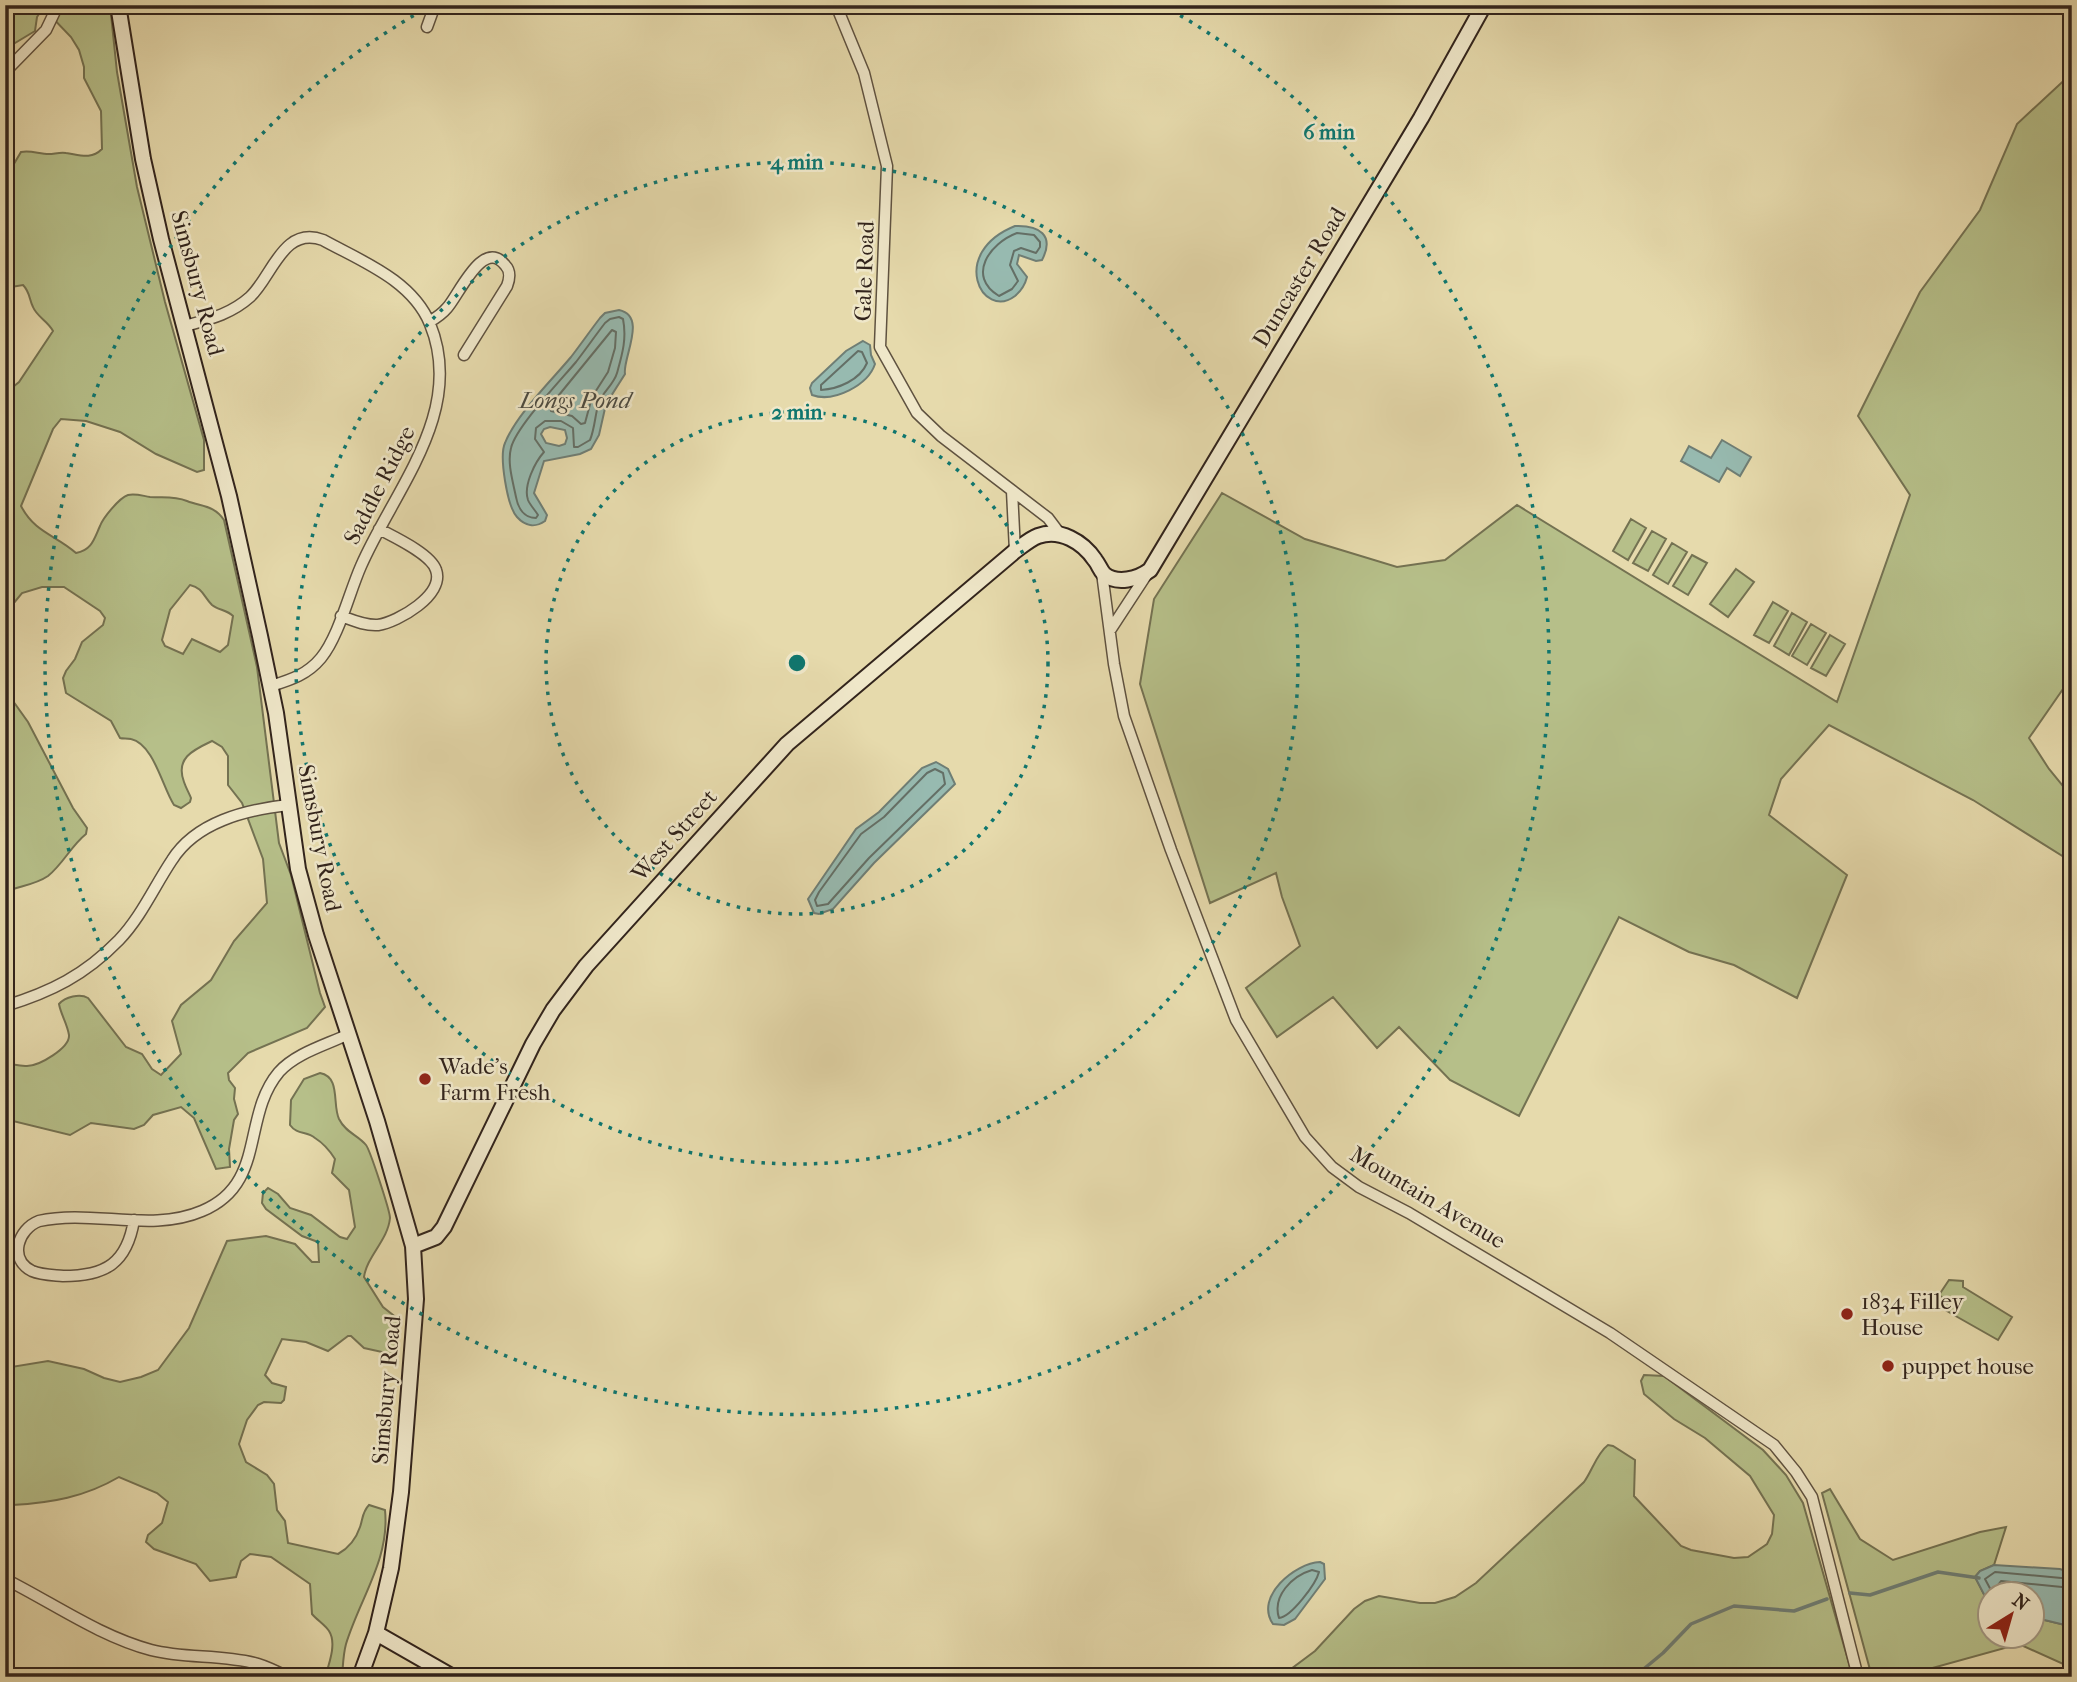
<svg xmlns="http://www.w3.org/2000/svg" width="2077" height="1682" font-family="'IM FELL French Canon',serif">
  <rect width="100%" height="100%" fill="#e6daac"/>
  <filter id="stains"><feTurbulence type="fractalNoise" baseFrequency=".00286" numOctaves="4"/><feColorMatrix values="0 0 0 0 .2 0 0 0 0 .09 0 0 0 0 .02 0 0 0 .5 -.17"/></filter>
  <radialGradient id="worn" r=".72"><stop offset=".6" stop-color="#630" stop-opacity="0"/><stop offset="1" stop-color="#630" stop-opacity=".3"/></radialGradient>
  <!-- green -->
  <path fill="#b6bf89" stroke="#747252" stroke-width="2" fill-rule="evenodd" d="M 5,5 L 110,5 L 117,72 L 137,187 L 165,302 L 204,440 L 204,470 L 197,472 L 156,454 L 120,432 L 86,421 L 61,419 L 53,429 L 21,506 C 35,533 56,535 76,553 C 92,550 94,539 100,526 C 103,518 119,498 128,495 C 135,493 143,496 150,497 C 164,498 174,496 187,501 C 202,507 214,505 224,520 L 257,667 L 279,843 L 291,875 L 320,993 L 325,1007 L 307,1028 L 248,1053 L 228,1073 L 229,1080 L 235,1088 L 234,1099 L 238,1114 L 234,1120 L 229,1149 L 230,1167 L 216,1169 L 194,1118 L 181,1107 L 153,1115 L 144,1125 L 134,1129 L 91,1123 L 70,1135 L 9,1120 L 5,1122 L 5,1064 C 13,1064 20,1066 27,1066 C 39,1066 70,1048 69,1035 C 67,1023 61,1015 59,1004 C 65,997 80,993 88,998 L 126,1047 L 142,1054 L 152,1069 L 161,1075 L 181,1054 L 172,1021 L 181,1005 L 211,980 L 234,941 L 267,903 L 263,859 L 242,803 L 228,785 L 228,756 L 222,747 L 212,741 C 193,750 175,758 184,782 C 186,788 189,793 191,798 L 190,802 L 181,808 L 174,805 C 163,789 154,744 131,739 C 127,738 123,739 120,738 L 111,721 L 66,693 L 63,678 L 66,671 L 75,659 L 82,642 L 103,625 L 105,618 L 100,611 L 64,587 L 42,587 L 22,593 L 13,604 L 7,638 L 8,694 L 28,722 L 73,808 L 87,828 L 86,834 C 71,846 63,864 48,876 C 35,885 19,886 5,892 L 5,385 L 13,387 L 19,382 L 53,331 C 48,321 37,317 33,307 C 29,299 30,292 23,285 L 5,288 L 5,179 L 21,152 C 31,150 39,154 49,154 C 54,154 60,152 66,153 C 80,155 91,160 102,149 L 101,111 L 84,78 L 84,67 L 79,50 L 71,37 L 47,12 L 41,11 L 37,17 L 35,31 L 5,49 ZM 190,585 C 203,588 203,596 212,605 C 218,610 227,610 233,616 L 228,645 L 220,652 L 192,639 L 183,654 L 165,646 L 162,640 L 170,610 Z
    M 2072,73 L 2072,676 L 2029,738 L 2049,769 L 2072,797 L 2072,862 L 1973,800 L 1829,725 L 1781,779 L 1769,815 L 1847,875 L 1797,998 L 1734,965 L 1689,952 L 1619,917 L 1519,1116 L 1450,1080 L 1399,1027 L 1377,1048 L 1333,997 L 1277,1037 L 1246,988 L 1300,946 L 1282,897 L 1276,873 L 1210,903 L 1140,684 L 1154,599 L 1222,493 L 1305,539 L 1397,567 L 1445,560 L 1517,505 L 1837,702 L 1910,495 L 1858,416 L 1920,292 L 1980,210 L 2017,124 Z
    M 1631,519 L 1646,528 L 1628,560 L 1613,551 Z
    M 1652,531 L 1666,539 L 1648,571 L 1633,563 Z
    M 1672,543 L 1687,552 L 1668,584 L 1653,575 Z
    M 1692,555 L 1707,563 L 1688,595 L 1673,586 Z
    M 1736,569 L 1754,582 L 1728,617 L 1710,604 Z
    M 1773,602 L 1788,611 L 1769,643 L 1754,635 Z
    M 1792,613 L 1807,622 L 1789,655 L 1774,646 Z
    M 1811,624 L 1826,633 L 1807,665 L 1792,656 Z
    M 1830,635 L 1845,644 L 1826,676 L 1811,668 Z
    M 320,1073 C 341,1077 332,1104 339,1119 C 346,1133 358,1135 366,1145 C 370,1150 390,1211 390,1218 C 388,1240 367,1256 364,1277 L 383,1307 L 398,1319 L 394,1352 L 391,1354 L 364,1348 L 351,1336 L 348,1336 L 328,1351 L 306,1342 L 282,1339 L 265,1375 L 272,1383 L 286,1387 L 284,1400 L 281,1403 L 264,1402 L 258,1405 L 247,1420 L 239,1444 L 246,1462 L 267,1475 L 274,1484 L 277,1510 L 285,1521 L 288,1543 L 338,1554 C 349,1548 356,1539 360,1527 C 363,1519 362,1512 369,1505 L 385,1510 C 390,1559 360,1598 346,1644 C 343,1655 343,1666 342,1677 L 325,1677 C 329,1664 337,1643 329,1631 C 325,1625 317,1620 312,1614 L 310,1584 L 271,1557 L 250,1554 L 241,1561 L 236,1577 L 210,1581 L 196,1564 L 154,1549 L 146,1542 L 148,1535 L 162,1523 L 168,1502 L 157,1493 L 119,1477 C 85,1497 51,1503 12,1505 L 5,1513 L 5,1449 L 8,1433 L 5,1426 L 5,1368 L 48,1361 L 84,1369 L 104,1378 L 120,1382 L 141,1377 L 158,1370 L 189,1328 L 227,1241 L 266,1236 L 295,1244 L 312,1262 L 319,1262 L 318,1242 L 302,1236 L 266,1209 L 262,1203 L 263,1193 L 268,1188 L 278,1194 L 290,1208 L 311,1215 L 340,1237 L 347,1239 L 355,1227 L 349,1190 L 332,1173 L 335,1159 C 330,1151 323,1143 315,1138 C 307,1131 297,1135 290,1125 L 291,1100 L 304,1079 Z
    M 1949,1280 L 1963,1281 L 1963,1287 L 2012,1317 L 1998,1340 L 1938,1306 L 1943,1298 L 1939,1295 Z
    M 1644,1375 L 1664,1376 L 1763,1450 L 1786,1475 L 1803,1503 L 1850,1667 L 1849,1677 L 1284,1677 L 1287,1672 L 1315,1651 L 1354,1609 L 1365,1601 L 1379,1596 L 1420,1603 L 1435,1603 L 1455,1597 L 1476,1583 L 1584,1482 C 1592,1471 1597,1453 1608,1445 L 1613,1446 L 1635,1460 L 1634,1496 L 1681,1546 L 1691,1550 L 1734,1558 L 1748,1557 L 1767,1544 L 1772,1534 L 1774,1515 L 1750,1476 L 1705,1438 L 1674,1419 L 1644,1394 L 1641,1381 Z
    M 1830,1489 L 1860,1539 L 1893,1560 L 1980,1532 L 2006,1527 L 1994,1565 L 1980,1571 L 1975,1577 L 1989,1604 L 1990,1636 L 2032,1636 L 2032,1617 L 2065,1625 L 2072,1624 L 2072,1668 L 2019,1644 L 1900,1677 L 1872,1677 L 1822,1493 Z"/>
  <!-- water -->
  <path fill="#97bab0" stroke="#6f7e75" stroke-width="2" fill-rule="evenodd" d="M 1015,226 C 1039,225 1055,235 1042,260 L 1036,261 L 1019,255 L 1017,264 L 1027,277 C 1025,285 1021,291 1015,296 C 982,321 948,253 1015,226 Z
    M 619,310 C 648,316 622,359 625,374 L 606,404 L 599,435 L 591,449 L 580,454 L 544,461 L 534,493 L 547,515 L 545,521 C 535,528 525,526 517,517 C 507,506 499,456 505,443 C 516,415 551,381 571,357 C 581,344 590,331 600,318 L 605,313 ZM 550,427 L 565,430 L 567,438 L 565,444 L 559,446 L 546,443 L 541,434 L 544,429 Z
    M 863,341 L 870,345 L 871,355 L 875,364 C 868,385 834,403 812,395 L 810,388 L 812,383 L 846,351 Z
    M 1722,440 L 1751,457 L 1740,476 L 1727,468 L 1719,482 L 1681,461 L 1689,446 L 1711,458 Z
    M 936,762 L 948,769 L 955,784 L 874,863 L 833,909 L 819,914 L 814,913 L 808,899 L 856,829 L 879,812 L 922,768 Z
    M 1320,1562 L 1324,1564 L 1325,1579 L 1295,1619 L 1284,1625 L 1273,1624 C 1254,1597 1295,1563 1320,1562 Z
    M 1994,1565 L 2060,1569 L 2072,1573 L 2072,1624 L 2065,1625 L 2032,1617 L 2032,1594 L 1990,1594 L 1989,1604 L 1975,1577 L 1980,1571 Z"/>
  <g fill="none" stroke-linecap="round" stroke-linejoin="round">
    <!-- shore -->
    <path stroke="#646f66" stroke-width="2" d="M 1017,233 L 1034,235 L 1040,242 L 1040,247 L 1036,253 L 1021,248 L 1014,251 L 1010,265 L 1018,281 L 1012,289 L 999,296 C 966,276 990,243 1017,233 Z
      M 619,317 L 623,319 C 627,339 622,355 617,373 C 614,384 603,392 599,402 C 595,414 595,428 590,440 L 578,447 L 574,447 L 573,428 L 561,421 L 545,421 L 536,428 L 535,439 L 544,452 C 535,462 523,486 528,500 C 530,505 535,510 538,515 L 536,518 C 524,518 518,508 516,497 C 513,482 507,463 511,448 C 516,427 560,381 576,362 C 586,349 595,336 605,323 L 610,319 Z
      M 612,330 L 616,332 L 615,348 L 608,372 L 592,397 L 585,423 L 581,424 L 572,416 L 551,411 L 550,406 Z
      M 858,351 L 862,352 L 867,363 C 860,380 838,389 821,390 L 821,385 Z
      M 935,769 L 943,773 L 945,784 L 869,858 L 828,904 L 817,906 L 815,900 L 819,892 L 861,834 L 884,817 L 927,773 Z
      M 1312,1570 L 1319,1572 C 1316,1584 1291,1617 1279,1618 C 1272,1596 1292,1576 1312,1570 Z
      M 1993,1594 L 1985,1579 L 1995,1572 L 2072,1579
      M 2003,1594 L 1998,1585 L 2001,1581 L 2072,1588"/>
    <!-- stream -->
    <path stroke="#6f7e75" stroke-width="3.5" d="M 1850,1593 L 1870,1595 L 1938,1572 L 1979,1578
      M 1634,1677 L 1663,1653 L 1691,1624 L 1734,1606 L 1794,1611 L 1827,1599"/>
    <defs>
      <path id="street" d="M 836,5 L 864,73 L 887,166 L 880,347 L 917,413 L 941,436 L 1048,518 L 1060,534
        M 427,27 L 435,5
        M 5,72 L 46,30 L 58,5
        M 429,322 C 436,318 442,314 447,308 C 459,295 483,237 505,265 C 511,271 510,278 507,286 L 464,355
        M 185,326 C 210,319 231,314 250,297 C 272,277 283,225 323,240 C 361,261 412,280 430,324 C 466,412 394,490 361,566 C 349,593 339,636 321,658 C 307,675 290,680 271,686
        M 1012,491 L 1015,551
        M 1102,573 L 1114,664 L 1124,716 L 1171,850 L 1236,1020 L 1305,1137 L 1332,1167 L 1359,1187 L 1409,1213 L 1610,1333 L 1774,1445 L 1796,1472 L 1812,1497 L 1858,1677
        M 341,616 C 352,620 365,626 378,625 C 398,622 445,595 436,570 C 431,554 394,537 379,529
        M 1111,629 L 1147,574
        M 5,1006 C 51,992 85,975 119,940 C 141,917 154,887 172,860 C 196,822 245,810 288,805
        M 134,1220 C 127,1263 106,1276 63,1276 C 53,1275 41,1275 32,1271 C 8,1259 18,1229 39,1221 C 92,1209 151,1233 202,1211 C 267,1184 241,1117 279,1072 C 296,1053 326,1045 349,1034
        M 5,1579 C 53,1603 99,1636 151,1650 C 185,1659 223,1654 258,1664 C 268,1667 278,1672 288,1677"/>
      <path id="secondary" d="M 118,5 L 143,159 L 161,239 L 229,496 L 260,636 L 276,713 L 298,869 L 316,935 L 377,1121 L 413,1246 L 416,1299 L 401,1492 L 391,1568 L 376,1633 L 360,1677
        M 413,1246 L 436,1237 L 444,1227 L 533,1044 L 553,1010 L 586,966 L 787,744 L 1015,551 C 1022,546 1030,539 1038,536 C 1060,528 1083,542 1095,560 C 1099,565 1100,570 1104,574 C 1117,585 1138,579 1150,570 L 1421,118 L 1484,5
        M 376,1633 L 453,1677"/>
    </defs>
    <!-- street casing -->
    <use href="#street" stroke="#5f5240" stroke-width="13"/>
    <!-- secondary casing -->
    <use href="#secondary" stroke="#32241c" stroke-width="18"/>
    <!-- street -->
    <use href="#street" stroke="#efe7c9" stroke-width="10"/>
    <!-- secondary -->
    <use href="#secondary" stroke="#efe7c9" stroke-width="14"/>
  </g>
  <!-- distance rings -->
  <g fill="none" stroke="#0f766e" stroke-width="3.5" stroke-dasharray="3.5 7">
    <circle cx="797" cy="663" r="251"/>
    <circle cx="797" cy="663" r="501"/>
    <path d="M1162 5A752 752 0 1 1 432 5"/>
  </g>
  <!-- markers -->
  <g fill="#8f2418" stroke="#efe7c9" stroke-width="2.5">
    <circle cx="425" cy="1079" r="7"/>
    <circle cx="1847" cy="1314" r="7"/>
    <circle cx="1888" cy="1366" r="7"/>
  </g>
  <g text-anchor="middle" stroke-width="5" stroke-linejoin="round" paint-order="stroke">
    <!-- street labels -->
    <g font-size="23" fill="#32241c" stroke="#efe7c9">
      <text transform="translate(864 271) rotate(-88)" y="8">Gale Road</text>
      <text transform="translate(1299 277) rotate(-59)" y="8">Duncaster Road</text>
      <text transform="translate(198 283) rotate(75)" y="8">Simsbury Road</text>
      <text transform="translate(379 485) rotate(-63)" y="8">Saddle Ridge</text>
      <text transform="translate(674 835) rotate(-48)" y="8">West Street</text>
      <text transform="translate(320 838) rotate(79)" y="8">Simsbury Road</text>
      <text transform="translate(1428 1197) rotate(31)" y="8">Mountain Avenue</text>
      <text transform="translate(386 1390) rotate(-85)" y="8">Simsbury Road</text>
    </g>
    <!-- poi labels -->
    <g font-size="23" fill="#32241c" stroke="#efe7c9" text-anchor="start">
      <text x="439" y="1074">Wade's<tspan x="439" dy="26">Farm Fresh</tspan></text>
      <text x="1861" y="1309">1834 Filley<tspan x="1861" dy="26">House</tspan></text>
      <text x="1902" y="1374">puppet house</text>
    </g>
    <!-- water labels -->
    <g font-size="24" font-style="italic" fill="#4b4a41" stroke="#efe7c9">
      <text x="575" y="408">Longs Pond</text>
    </g>
  </g>
  <circle cx="797" cy="663" r="10" fill="#0f766e" stroke="#efe7c9" stroke-width="3.5"/>
  <g font-size="21" text-anchor="middle" font-weight="bold" fill="#0f766e" stroke="#efe7c9" stroke-width="5" stroke-linejoin="round" paint-order="stroke">
    <text x="1329" y="139">6 min</text>
    <text x="797" y="169">4 min</text>
    <text x="797" y="419">2 min</text>
  </g>
  <!-- margin -->
  <rect width="2077" height="1682" fill="none" stroke="#e6daac" stroke-width="28"/>
  <rect x="7" y="7" width="2063" height="1668" fill="none" stroke="#32241c" stroke-width="3.5"/>
  <rect x="14" y="14" width="2049" height="1654" fill="none" stroke="#32241c" stroke-width="2"/>
  <!-- north arrow -->
  <g transform="translate(2011 1615) rotate(37)"><circle r="33" fill="#efe7c9" stroke="#a39984" stroke-width="2"/>
  <path d="M0-5L12 26L0 18L-12 26Z" fill="#8f2418"/>
  <text y="-10" font-size="19" font-weight="bold" text-anchor="middle" fill="#32241c">N</text>
  </g>
  <rect width="100%" height="100%" filter="url(#stains)"/>
  <rect width="100%" height="100%" fill="url(#worn)"/>
</svg>
